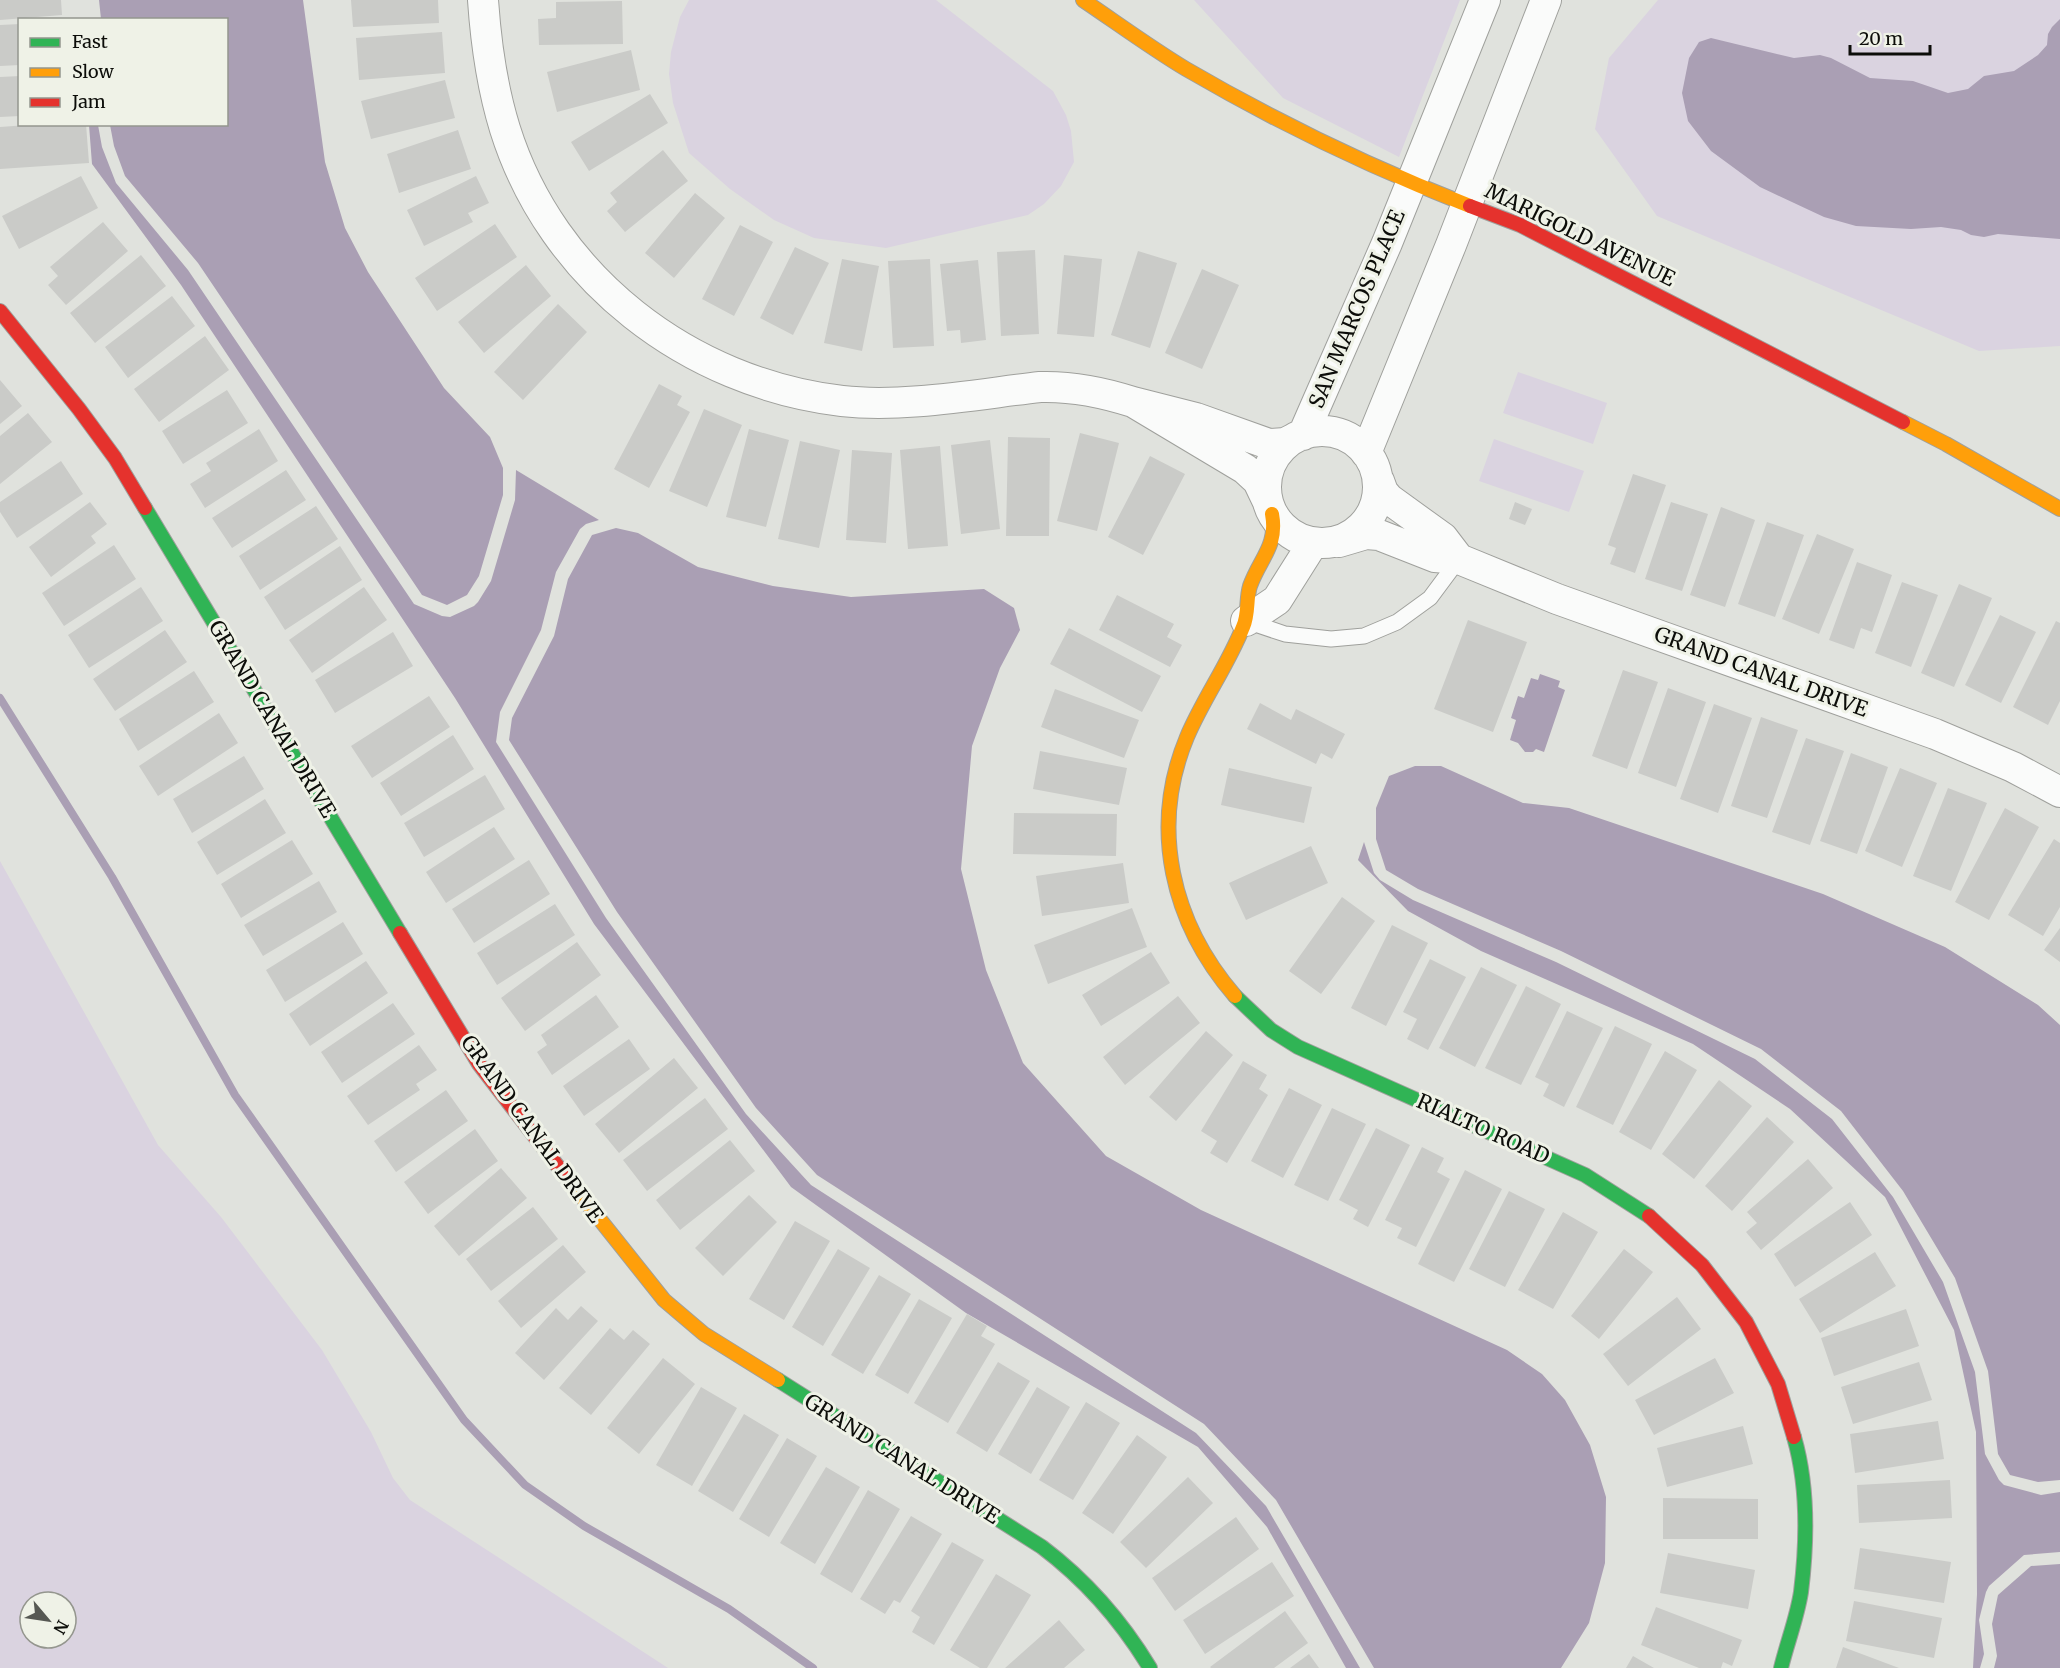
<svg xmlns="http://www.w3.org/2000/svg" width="2060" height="1668" font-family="Merriweather,serif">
  <rect width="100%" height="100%" fill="#e0e2dd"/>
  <!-- green -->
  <path fill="#dad3e0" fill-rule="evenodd" d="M 689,0 L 936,0 L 1053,91 L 1066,115 L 1071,131 L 1074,162 L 1061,186 L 1044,204 L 1028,215 L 886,248 L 814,238 L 774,220 L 730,189 L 689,153 L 673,103 L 669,74 L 671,52 L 680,17 Z
    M 1194,0 L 1460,0 L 1399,157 L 1283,98 Z
    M 1658,0 L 2060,0 L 2060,346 L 1979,351 L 1657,216 L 1595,129 L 1609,58 Z
    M 1518,372 L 1607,403 L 1593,444 L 1503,413 Z
    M 1494,439 L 1584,471 L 1569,512 L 1479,481 Z
    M 0,861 L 158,1145 L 221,1217 L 322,1350 L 371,1432 L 393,1478 L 410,1500 L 668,1668 L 0,1668 ZM 30,1602 L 66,1602 L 66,1638 L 30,1638 Z"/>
  <!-- water -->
  <path fill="#aa9fb4" d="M 99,0 L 303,0 L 325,162 L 345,228 L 368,272 L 444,388 L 490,437 L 503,468 L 503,495 L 479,576 L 467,595 L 447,605 L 422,595 L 198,263 L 125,176 L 114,146 L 110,125 L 226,124 L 226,20 L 101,19 Z
    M 2060,19 L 2060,239 L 1998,234 L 1984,237 L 1971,235 L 1961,230 L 1941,227 L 1911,229 L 1856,226 L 1824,217 L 1760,187 L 1711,151 L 1688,121 L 1682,93 L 1689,58 L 1699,42 L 1711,38 L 1794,58 L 1820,55 L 1831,58 L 1870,78 L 1913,81 L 1948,93 L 1968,89 L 1984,76 L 2014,71 L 2038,55 L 2047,45 L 2048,34 L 2052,27 Z
    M 89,125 L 98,125 L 102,147 L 116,183 L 188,270 L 414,604 L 442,616 L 450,617 L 474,606 L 478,602 L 491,581 L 515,500 L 516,470 L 599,520 L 586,524 L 580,529 L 556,572 L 541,630 L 500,712 L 496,742 L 606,918 L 746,1114 L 811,1185 L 1196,1433 L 1266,1506 L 1360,1668 L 1346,1668 L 1267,1527 L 1198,1447 L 966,1313 L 791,1187 L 594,924 L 455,698 L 181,285 L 92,164 Z
    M 616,528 L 638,533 L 698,567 L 773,586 L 851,597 L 984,589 L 1014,608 L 1020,630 L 1000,668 L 972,746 L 961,869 L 986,970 L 1023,1063 L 1106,1156 L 1201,1210 L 1507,1350 L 1542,1374 L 1565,1400 L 1590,1445 L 1606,1497 L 1605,1563 L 1589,1623 L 1561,1668 L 1374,1668 L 1276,1500 L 1204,1424 L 817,1175 L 756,1108 L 617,912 L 509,740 L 512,718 L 554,636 L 568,579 L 592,535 Z
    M 1540,674 L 1560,681 L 1558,687 L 1565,690 L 1544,752 L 1536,749 L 1533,752 L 1525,752 L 1518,743 L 1510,740 L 1516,720 L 1511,718 L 1518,696 L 1524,698 L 1531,678 L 1538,680 Z
    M 1415,766 L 1441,766 L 1523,803 L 1569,808 L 1823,894 L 1945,947 L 2038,1005 L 2060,1025 L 2060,1480 L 2038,1482 L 2010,1475 L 1998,1454 L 1988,1371 L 1955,1278 L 1903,1191 L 1841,1111 L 1761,1049 L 1561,951 L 1418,889 L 1386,870 L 1376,839 L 1376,808 L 1389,776 Z
    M 1364,842 L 1374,873 L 1380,880 L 1413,900 L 1556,962 L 1755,1059 L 1832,1119 L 1893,1197 L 1943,1282 L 1975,1372 L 1985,1454 L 1999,1480 L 2004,1485 L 2041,1495 L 2060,1492 L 2060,1552 L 2024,1555 L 1989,1586 L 1986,1592 L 1979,1620 L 1984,1654 L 1980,1668 L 1973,1668 L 1977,1594 L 1976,1432 L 1954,1330 L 1885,1197 L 1790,1109 L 1693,1044 L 1481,951 L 1408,911 L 1358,860 Z
    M 2060,1564 L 2060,1668 L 1994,1668 L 1997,1656 L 1992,1624 L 1998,1595 L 2031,1566 Z"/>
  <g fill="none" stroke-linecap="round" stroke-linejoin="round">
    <!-- stream -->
    <path stroke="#aa9fb4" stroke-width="8" d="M 0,698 L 112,877 L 235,1095 L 464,1420 L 525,1485 L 584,1526 L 729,1609 L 813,1668"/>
  </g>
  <!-- building -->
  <path fill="#cacbc8" d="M 0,0 L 61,0 L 62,15 L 0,20 Z
    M 351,0 L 438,0 L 439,23 L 353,27 Z
    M 622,1 L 623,44 L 539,45 L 538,19 L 556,18 L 556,2 Z
    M 20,24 L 20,65 L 0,66 L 0,25 Z
    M 442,32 L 445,73 L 359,80 L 356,38 Z
    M 631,50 L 640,90 L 557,112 L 547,72 Z
    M 20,76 L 20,116 L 0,117 L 0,77 Z
    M 445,80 L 455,118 L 371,139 L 361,101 Z
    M 650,94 L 668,123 L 589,171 L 571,142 Z
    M 41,124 L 86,124 L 89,163 L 0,169 L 0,127 Z
    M 458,130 L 471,169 L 399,193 L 387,154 Z
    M 663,150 L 688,181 L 625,232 L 607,211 L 617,202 L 610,193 Z
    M 81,176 L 98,208 L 19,249 L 2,216 Z
    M 476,176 L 489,203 L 468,213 L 473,222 L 424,246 L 407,210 Z
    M 695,193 L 725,218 L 674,278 L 645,253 Z
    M 103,222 L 128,251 L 66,305 L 48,285 L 58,276 L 50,267 Z
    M 495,224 L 517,257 L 437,311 L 415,278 Z
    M 740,225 L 773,242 L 734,316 L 702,299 Z
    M 795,247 L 829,263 L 793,335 L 760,318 Z
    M 1035,250 L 1039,334 L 1001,336 L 997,252 Z
    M 1138,251 L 1177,263 L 1150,348 L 1111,335 Z
    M 141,255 L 166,286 L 95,343 L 70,313 Z
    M 1064,255 L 1102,259 L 1094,337 L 1057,334 Z
    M 842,259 L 879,266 L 862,351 L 824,343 Z
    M 930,259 L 934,346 L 893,348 L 888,261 Z
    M 978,260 L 986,340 L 961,343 L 960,330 L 947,331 L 940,264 Z
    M 526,265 L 551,296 L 484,353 L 458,322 Z
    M 1202,269 L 1239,285 L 1202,369 L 1165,353 Z
    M 172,296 L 195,326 L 128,378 L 105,347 Z
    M 558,304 L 587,332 L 523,400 L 494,372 Z
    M 205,336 L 229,370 L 159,422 L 134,389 Z
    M 0,380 L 22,406 L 0,424 Z
    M 659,384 L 682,396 L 677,405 L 690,412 L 649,488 L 614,469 Z
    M 227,390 L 248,423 L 183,464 L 162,431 Z
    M 704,409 L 742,425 L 707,507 L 669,491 Z
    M 28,413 L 52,442 L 0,484 L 0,436 Z
    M 259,429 L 278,461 L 205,508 L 190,484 L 211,471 L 206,463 Z
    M 749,429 L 789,440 L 766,527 L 726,517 Z
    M 1080,433 L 1119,443 L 1097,531 L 1057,521 Z
    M 1008,437 L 1050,438 L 1049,536 L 1006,536 Z
    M 990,440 L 1000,529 L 961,534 L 951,445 Z
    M 800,441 L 840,450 L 819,548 L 778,539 Z
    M 940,446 L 948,546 L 908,549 L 900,450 Z
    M 852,450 L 892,453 L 886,543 L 846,540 Z
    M 1150,456 L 1185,474 L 1143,555 L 1108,537 Z
    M 61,461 L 83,494 L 17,538 L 0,512 L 0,502 Z
    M 286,470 L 306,500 L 232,548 L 212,518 Z
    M 1633,474 L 1666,485 L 1635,573 L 1610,564 L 1616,548 L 1608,545 Z
    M 90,502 L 107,524 L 91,536 L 96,543 L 51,577 L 29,547 Z
    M 1515,502 L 1532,509 L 1525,525 L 1509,519 Z
    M 1671,502 L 1708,514 L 1682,591 L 1645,579 Z
    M 316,506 L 338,539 L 260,590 L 239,556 Z
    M 1721,507 L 1755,520 L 1725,607 L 1690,595 Z
    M 1767,522 L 1804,535 L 1775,617 L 1738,604 Z
    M 1817,534 L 1854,549 L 1819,634 L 1782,619 Z
    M 114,545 L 136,579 L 64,626 L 42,593 Z
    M 340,546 L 362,580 L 285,630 L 264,597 Z
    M 1857,562 L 1892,575 L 1872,632 L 1861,628 L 1854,649 L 1829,640 Z
    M 1902,582 L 1938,595 L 1911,667 L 1875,653 Z
    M 1959,584 L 1992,598 L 1954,687 L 1921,673 Z
    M 141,587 L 163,621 L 89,668 L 68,635 Z
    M 364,587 L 387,620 L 312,673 L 289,640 Z
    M 1117,595 L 1174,624 L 1167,637 L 1182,645 L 1170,667 L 1099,630 Z
    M 2000,615 L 2036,632 L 2001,703 L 1965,685 Z
    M 1468,620 L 1527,642 L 1493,732 L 1434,709 Z
    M 2056,621 L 2060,623 L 2060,701 L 2048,725 L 2013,707 Z
    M 1069,628 L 1161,676 L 1142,712 L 1050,664 Z
    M 165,630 L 187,662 L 115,711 L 93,679 Z
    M 393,632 L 413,666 L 335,713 L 315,680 Z
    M 1623,670 L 1658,682 L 1627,769 L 1592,756 Z
    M 194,671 L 214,702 L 138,751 L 119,719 Z
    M 1668,688 L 1706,702 L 1676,787 L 1638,773 Z
    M 1055,689 L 1139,720 L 1124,758 L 1041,727 Z
    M 429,696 L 450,727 L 372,778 L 351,746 Z
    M 1260,703 L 1291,720 L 1296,709 L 1345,734 L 1332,759 L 1321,753 L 1316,764 L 1247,729 Z
    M 1714,704 L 1752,718 L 1718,813 L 1680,799 Z
    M 219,713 L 238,743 L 158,796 L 139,766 Z
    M 1761,717 L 1798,730 L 1767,818 L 1731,806 Z
    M 453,735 L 474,769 L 401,816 L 380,783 Z
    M 1806,738 L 1844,751 L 1810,845 L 1772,832 Z
    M 1040,751 L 1127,768 L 1119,805 L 1033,789 Z
    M 1851,753 L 1888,767 L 1857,854 L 1820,841 Z
    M 244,756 L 264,789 L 192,833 L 173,799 Z
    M 1229,768 L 1312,787 L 1304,823 L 1221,805 Z
    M 1900,768 L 1937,783 L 1902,867 L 1865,851 Z
    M 485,775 L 505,809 L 424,857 L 404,823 Z
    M 1948,788 L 1987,803 L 1951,891 L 1913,876 Z
    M 265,799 L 286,833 L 217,875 L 197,842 Z
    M 2005,808 L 2039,827 L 1989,920 L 1955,902 Z
    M 1014,813 L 1117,814 L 1116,856 L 1013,854 Z
    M 494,827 L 515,859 L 446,903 L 426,872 Z
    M 2054,839 L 2060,843 L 2060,907 L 2043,936 L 2008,915 Z
    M 292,840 L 313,874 L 241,918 L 221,884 Z
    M 1311,846 L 1328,883 L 1246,920 L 1229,883 Z
    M 529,860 L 550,894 L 474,943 L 452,909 Z
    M 1123,863 L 1129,903 L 1042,916 L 1036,876 Z
    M 319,881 L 337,912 L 263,956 L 244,925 Z
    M 1342,897 L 1375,921 L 1321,994 L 1289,971 Z
    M 555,904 L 575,935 L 497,985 L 477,953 Z
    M 1132,908 L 1147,947 L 1048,984 L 1034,945 Z
    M 343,922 L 363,954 L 285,1002 L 266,970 Z
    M 1392,925 L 1428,943 L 1386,1026 L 1351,1008 Z
    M 2060,928 L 2060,962 L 2044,950 Z
    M 577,942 L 601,975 L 525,1031 L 501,998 Z
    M 1151,952 L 1170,983 L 1101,1026 L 1082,995 Z
    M 1430,959 L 1466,977 L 1428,1050 L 1407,1039 L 1417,1019 L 1403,1012 Z
    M 366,961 L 388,993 L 310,1046 L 289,1014 Z
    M 1481,967 L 1517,985 L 1475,1067 L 1439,1048 Z
    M 1526,986 L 1561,1004 L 1521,1085 L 1485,1068 Z
    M 596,995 L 619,1027 L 552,1075 L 537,1052 L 547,1045 L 541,1035 Z
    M 1178,996 L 1200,1023 L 1125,1085 L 1103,1057 Z
    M 393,1003 L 415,1034 L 342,1083 L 321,1052 Z
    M 1567,1011 L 1603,1028 L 1564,1107 L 1543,1096 L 1549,1084 L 1535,1077 Z
    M 1615,1026 L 1652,1044 L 1613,1125 L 1576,1107 Z
    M 1206,1031 L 1233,1055 L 1176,1121 L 1149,1097 Z
    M 629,1039 L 650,1069 L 584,1116 L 563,1086 Z
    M 419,1045 L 437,1070 L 416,1084 L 420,1090 L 368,1125 L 347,1096 Z
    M 1665,1051 L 1697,1070 L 1651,1150 L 1619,1132 Z
    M 674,1058 L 698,1088 L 619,1153 L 595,1124 Z
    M 1243,1061 L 1267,1075 L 1259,1089 L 1268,1095 L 1227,1163 L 1210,1153 L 1217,1141 L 1201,1131 Z
    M 1719,1080 L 1752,1106 L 1694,1179 L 1662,1154 Z
    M 1289,1088 L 1322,1105 L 1283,1178 L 1251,1161 Z
    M 446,1090 L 468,1121 L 396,1172 L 374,1141 Z
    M 705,1098 L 728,1129 L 647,1191 L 623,1160 Z
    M 1332,1108 L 1366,1124 L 1328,1201 L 1294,1185 Z
    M 1767,1117 L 1794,1142 L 1732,1211 L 1705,1186 Z
    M 1376,1128 L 1410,1145 L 1368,1227 L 1353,1219 L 1358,1210 L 1339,1200 Z
    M 475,1129 L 498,1161 L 428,1214 L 404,1182 Z
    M 730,1140 L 755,1171 L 680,1230 L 656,1200 Z
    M 1422,1147 L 1444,1158 L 1437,1172 L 1450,1179 L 1416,1247 L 1397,1238 L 1402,1228 L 1385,1220 Z
    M 1808,1159 L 1833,1188 L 1761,1250 L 1746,1232 L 1757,1223 L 1747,1212 Z
    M 501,1168 L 527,1198 L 459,1256 L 434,1226 Z
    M 1465,1170 L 1502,1189 L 1454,1282 L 1418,1264 Z
    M 1509,1191 L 1545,1209 L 1505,1287 L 1469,1269 Z
    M 749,1195 L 777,1222 L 723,1276 L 695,1248 Z
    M 1850,1202 L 1872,1235 L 1795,1287 L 1774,1254 Z
    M 533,1207 L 558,1239 L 491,1291 L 466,1259 Z
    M 1563,1212 L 1598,1232 L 1553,1309 L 1518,1290 Z
    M 795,1221 L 830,1241 L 784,1320 L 749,1299 Z
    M 563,1245 L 586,1272 L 521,1328 L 498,1301 Z
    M 838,1249 L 870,1268 L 823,1346 L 792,1327 Z
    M 1624,1249 L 1653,1272 L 1599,1339 L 1571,1316 Z
    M 1875,1252 L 1896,1286 L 1820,1333 L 1799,1299 Z
    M 879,1275 L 911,1294 L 863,1374 L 831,1355 Z
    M 1677,1297 L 1701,1329 L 1628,1386 L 1603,1354 Z
    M 919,1299 L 952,1318 L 908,1394 L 875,1375 Z
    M 581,1306 L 598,1321 L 544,1380 L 515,1353 L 556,1308 L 568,1320 Z
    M 1906,1309 L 1919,1346 L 1834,1376 L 1821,1338 Z
    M 967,1314 L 987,1326 L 981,1336 L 995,1344 L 948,1423 L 914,1403 Z
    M 610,1328 L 624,1340 L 633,1330 L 650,1344 L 591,1415 L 559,1388 Z
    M 663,1358 L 695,1384 L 639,1454 L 607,1428 Z
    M 1715,1358 L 1734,1393 L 1654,1435 L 1635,1400 Z
    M 998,1362 L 1030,1381 L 987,1452 L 956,1433 Z
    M 1919,1362 L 1932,1400 L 1853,1424 L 1841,1387 Z
    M 701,1387 L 737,1408 L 692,1486 L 656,1465 Z
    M 1037,1387 L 1070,1407 L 1031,1474 L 998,1454 Z
    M 1086,1402 L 1120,1423 L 1073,1500 L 1039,1480 Z
    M 744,1414 L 779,1435 L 733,1512 L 698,1491 Z
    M 1938,1421 L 1944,1459 L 1855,1473 L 1850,1434 Z
    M 1743,1426 L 1753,1464 L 1667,1487 L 1657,1448 Z
    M 1137,1435 L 1167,1457 L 1113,1534 L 1082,1513 Z
    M 787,1438 L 817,1456 L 769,1537 L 739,1519 Z
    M 826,1467 L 860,1487 L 815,1564 L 780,1543 Z
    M 1188,1477 L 1213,1503 L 1146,1568 L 1120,1542 Z
    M 1950,1480 L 1952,1518 L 1859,1523 L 1857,1485 Z
    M 868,1490 L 900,1509 L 852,1593 L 820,1574 Z
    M 1663,1498 L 1758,1499 L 1758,1539 L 1663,1539 Z
    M 911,1516 L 942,1534 L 900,1603 L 894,1600 L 885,1614 L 860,1599 Z
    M 1236,1517 L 1259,1549 L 1175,1611 L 1152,1578 Z
    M 952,1542 L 984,1560 L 934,1645 L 912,1632 L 920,1617 L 911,1611 Z
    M 1860,1548 L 1951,1562 L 1944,1603 L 1854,1589 Z
    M 1668,1553 L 1755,1570 L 1748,1609 L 1660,1593 Z
    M 1272,1562 L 1294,1596 L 1205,1654 L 1183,1620 Z
    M 996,1574 L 1031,1595 L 987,1668 L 980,1668 L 950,1650 Z
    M 1854,1601 L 1942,1618 L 1934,1658 L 1846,1641 Z
    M 1656,1607 L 1742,1640 L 1732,1666 L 1723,1662 L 1721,1668 L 1699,1668 L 1641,1645 Z
    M 1285,1611 L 1308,1643 L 1274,1668 L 1211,1668 L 1210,1667 Z
    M 1059,1620 L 1085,1650 L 1064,1668 L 1005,1668 Z
    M 1843,1647 L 1899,1668 L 1836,1668 Z
    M 1309,1654 L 1319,1668 L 1290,1668 Z
    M 1633,1656 L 1654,1668 L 1626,1668 Z"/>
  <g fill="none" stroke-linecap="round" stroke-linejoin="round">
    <defs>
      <path id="lane" d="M 1246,621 L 1285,634 L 1331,639 L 1364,636 L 1397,622 L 1430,598 L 1459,559"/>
      <path id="street" d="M 483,0 C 486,44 492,87 505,129 C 552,279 689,383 842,401 C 904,408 978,394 1040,387 C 1073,386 1102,392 1133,402
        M1266 487a56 56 0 1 1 112 0a56 56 0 1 1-112 0Z
        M 1303,435 L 1387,243 L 1485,0
        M 1366,453 L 1451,245 L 1546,0
        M 1379,481 L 1383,492 L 1389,499 L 1443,538 L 1459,559
        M 1268,502 L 1258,481 L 1245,469 L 1133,402 L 1196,418 L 1269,444 L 1285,443 L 1293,439
        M 1339,542 L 1366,534 L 1379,535 L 1435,557 L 1459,559 L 1557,599 L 1935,734 L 2013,767 L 2060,792
        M 1246,621 L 1277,600 L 1313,543"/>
      <path id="fast" d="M 145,508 L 400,933
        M 1235,996 L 1271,1030 L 1298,1047 L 1585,1175 L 1649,1216
        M 778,1380 L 1042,1547 C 1087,1581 1121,1620 1150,1668
        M 1781,1668 C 1787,1643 1797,1618 1801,1592 C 1807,1543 1808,1485 1794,1437"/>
      <path id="slow" d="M 1083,0 C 1117,23 1151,48 1186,69 C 1277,122 1372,168 1470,206
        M 1903,422 L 1946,444 L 2060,509
        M 1235,996 C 1172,923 1149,828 1187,737 C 1203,699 1228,665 1243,627 C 1249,614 1246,599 1250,586 C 1260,558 1278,546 1272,514
        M 566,1177 L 664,1300 L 704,1334 L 778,1380"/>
      <path id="jam" d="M 1470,206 L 1520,225 L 1903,422
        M 0,311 L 79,409 L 115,458 L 145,508
        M 400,933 L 479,1064 L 566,1177
        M 1649,1216 L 1702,1265 L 1746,1322 L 1778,1384 L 1794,1437"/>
    </defs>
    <!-- lane casing -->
    <use href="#lane" stroke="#9fa09c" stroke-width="17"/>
    <!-- street casing -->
    <use href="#street" stroke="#9fa09c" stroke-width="32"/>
    <!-- fast casing -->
    <use href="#fast" stroke="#9fa09c" stroke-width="16"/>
    <!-- slow casing -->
    <use href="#slow" stroke="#9fa09c" stroke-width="16"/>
    <!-- jam casing -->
    <use href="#jam" stroke="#9fa09c" stroke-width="16"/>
    <!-- lane -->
    <use href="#lane" stroke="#fafbfa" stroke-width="15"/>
    <!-- street -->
    <use href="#street" stroke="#fafbfa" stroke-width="30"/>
    <!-- fast -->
    <use href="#fast" stroke="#30b455" stroke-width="14"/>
    <!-- slow -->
    <use href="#slow" stroke="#ff9f0a" stroke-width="14"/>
    <!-- jam -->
    <use href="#jam" stroke="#e5322d" stroke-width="14"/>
  </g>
  <g text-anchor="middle" stroke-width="6" stroke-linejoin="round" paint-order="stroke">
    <!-- street labels -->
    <g font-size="21" fill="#0c0d09" stroke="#eff2e7">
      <text transform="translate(1580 235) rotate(26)" y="7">MARIGOLD AVENUE</text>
      <text transform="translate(1357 309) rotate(-67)" y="7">SAN MARCOS PLACE</text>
      <text transform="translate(1761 672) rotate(20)" y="7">GRAND CANAL DRIVE</text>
      <text transform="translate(272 719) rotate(59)" y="7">GRAND CANAL DRIVE</text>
      <text transform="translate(532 1129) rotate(54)" y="7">GRAND CANAL DRIVE</text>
      <text transform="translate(1483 1129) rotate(24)" y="7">RIALTO ROAD</text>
      <text transform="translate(902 1459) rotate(32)" y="7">GRAND CANAL DRIVE</text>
    </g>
  </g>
  <!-- legend -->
  <rect x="18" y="18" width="210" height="108" fill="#eff2e7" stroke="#94968e" stroke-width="1.5"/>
  <rect x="30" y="38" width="30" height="9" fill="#30b455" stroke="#94968e" stroke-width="1.5"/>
  <text x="72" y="48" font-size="18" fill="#0c0d09">Fast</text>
  <rect x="30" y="68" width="30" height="9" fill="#ff9f0a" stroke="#94968e" stroke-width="1.5"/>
  <text x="72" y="78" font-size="18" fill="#0c0d09">Slow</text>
  <rect x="30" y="98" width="30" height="9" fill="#e5322d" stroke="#94968e" stroke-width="1.5"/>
  <text x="72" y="108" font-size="18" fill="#0c0d09">Jam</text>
  <!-- north arrow -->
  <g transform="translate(48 1620) rotate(119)"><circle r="28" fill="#eff2e7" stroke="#94968e" stroke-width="1.5"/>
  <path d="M0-4.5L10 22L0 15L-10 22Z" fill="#565853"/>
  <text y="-9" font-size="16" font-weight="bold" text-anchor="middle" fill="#0c0d09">N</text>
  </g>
  <!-- scale -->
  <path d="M1850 45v9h80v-9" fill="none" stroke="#0c0d09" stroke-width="3"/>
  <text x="1859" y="45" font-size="18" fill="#0c0d09" stroke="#eff2e7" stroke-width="4.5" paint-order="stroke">20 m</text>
</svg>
